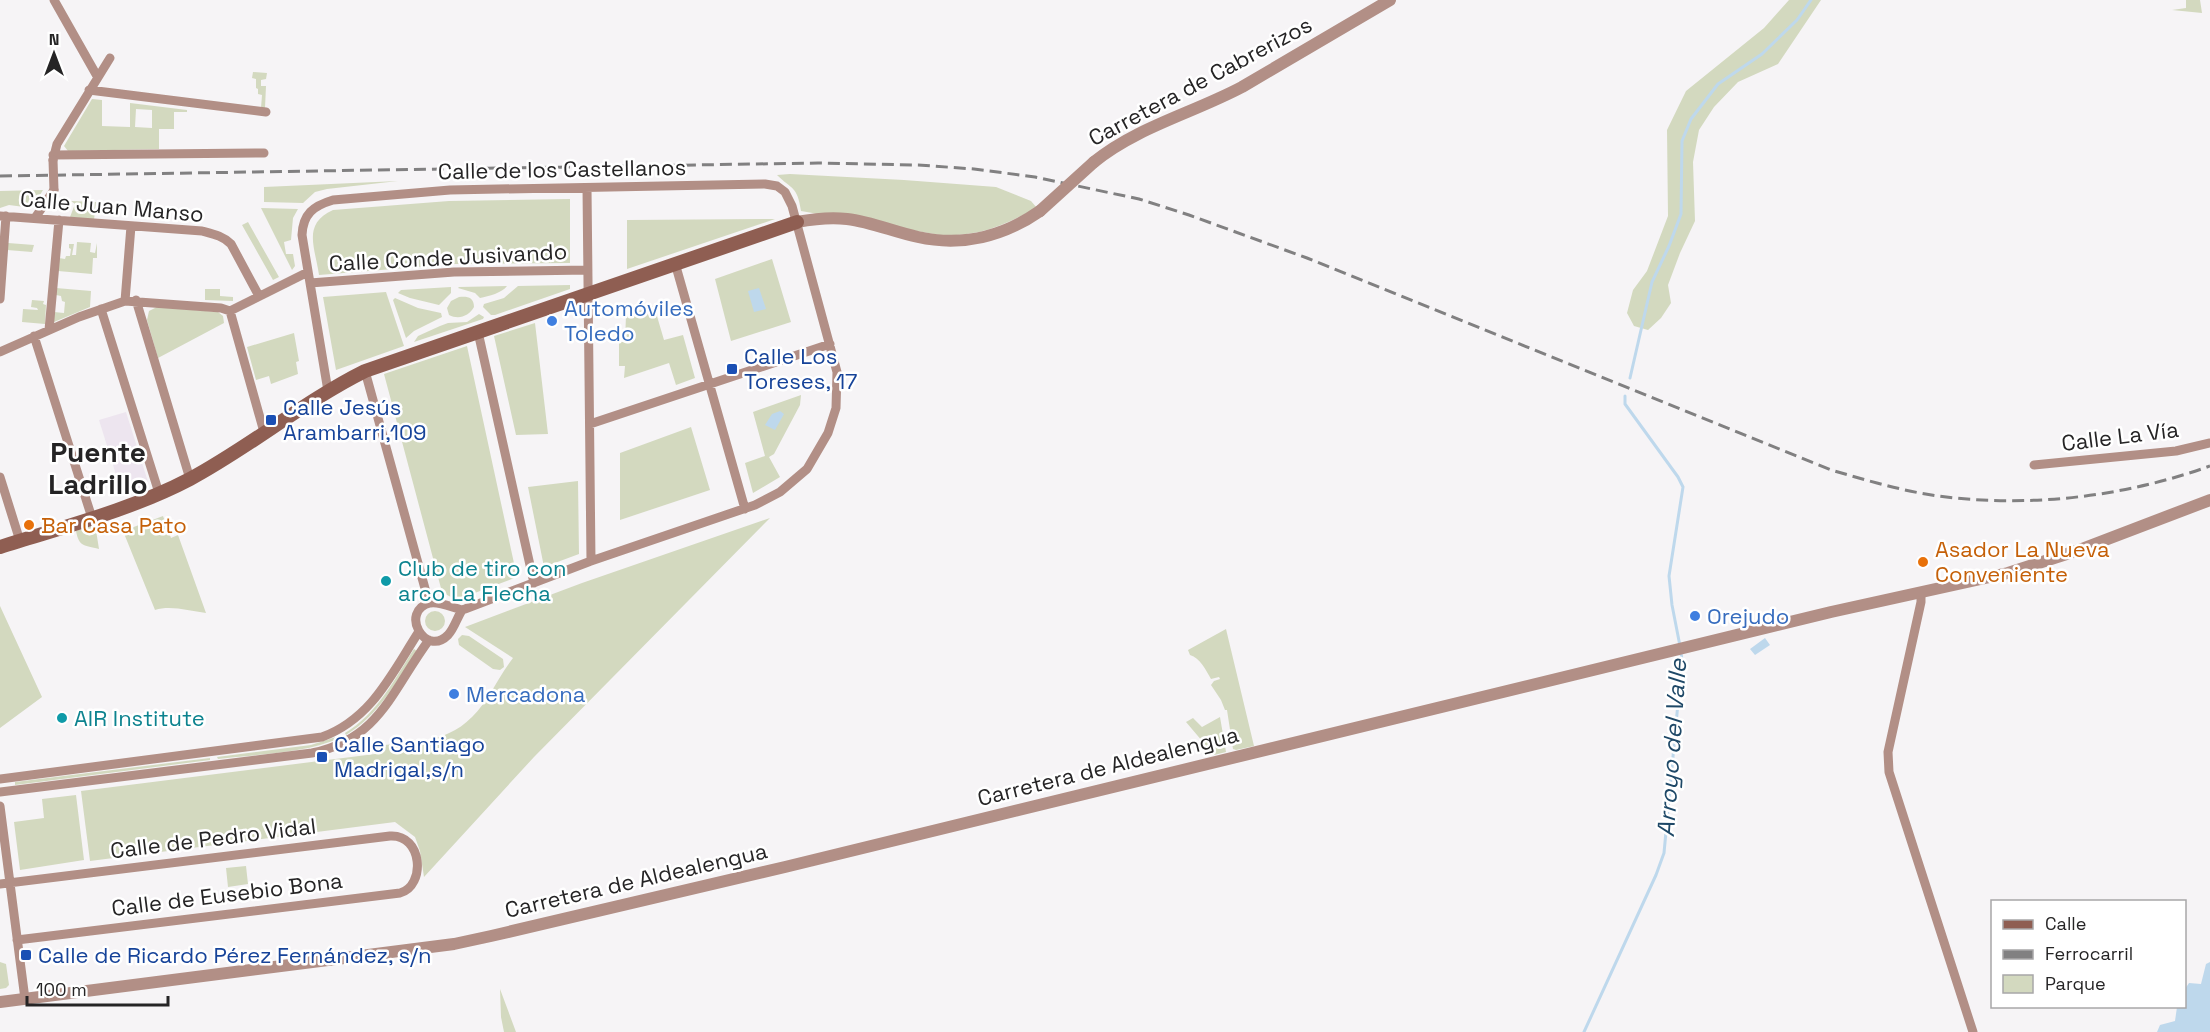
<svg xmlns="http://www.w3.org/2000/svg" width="2210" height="1032" font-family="'Space Grotesk',sans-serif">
  <rect width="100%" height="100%" fill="#f6f4f6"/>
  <!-- built -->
  <path fill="#ede5ef" d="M 126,412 L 149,485 L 122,494 L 99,420 Z"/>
  <!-- green -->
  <path fill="#d3d9bf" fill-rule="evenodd" d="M 1789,0 L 1821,0 L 1778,64 L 1738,82 L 1714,107 L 1699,130 L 1693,162 L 1695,221 L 1680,253 L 1668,285 L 1671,303 L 1661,318 L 1648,330 L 1634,326 L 1627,313 L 1633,290 L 1647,271 L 1668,216 L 1667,130 L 1686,91 L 1764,28 Z
    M 2186,0 L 2200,0 L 2202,13 L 2172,10 L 2186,8 Z
    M 253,72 L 267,73 L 266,79 L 261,80 L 261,86 L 266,86 L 265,108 L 261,108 L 262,95 L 258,94 L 258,89 L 256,88 L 256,79 L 252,78 Z
    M 92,99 L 102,100 L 102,126 L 130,127 L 130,103 L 187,110 L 187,112 L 174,112 L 174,129 L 159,129 L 159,149 L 68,151 L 64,146 ZM 136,109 L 152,110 L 152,128 L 135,127 Z
    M 790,174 L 904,180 L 996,187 L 1031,201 L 1037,208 C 1001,226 982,236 940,235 L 801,211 C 797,185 792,190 777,175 Z
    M 398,181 L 327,189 L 315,192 L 303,203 L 264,202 L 264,187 Z
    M 43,190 L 32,208 L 9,205 L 0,208 L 0,191 Z
    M 570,199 L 570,263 L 455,264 L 319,275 C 315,247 302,224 333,210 L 449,201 Z
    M 71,201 L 96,202 L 94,220 L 70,217 L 75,204 Z
    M 261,208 L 298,209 L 293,218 L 291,240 L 284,242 L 286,254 L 293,254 L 295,266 L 292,270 Z
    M 775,219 L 627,269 L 627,220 Z
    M 248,222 L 279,277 L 273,280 L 242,225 Z
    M 77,242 L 91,243 L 90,252 L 95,253 L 97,243 L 97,258 L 93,258 L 92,274 L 58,271 L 59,258 L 65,259 L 66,256 L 70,256 L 71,249 L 69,248 L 69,244 L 74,244 L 72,255 L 76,255 Z
    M 8,243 L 34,245 L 32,252 L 7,250 Z
    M 772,259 L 791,322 L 731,341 L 715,279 Z
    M 570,285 L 570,289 L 495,315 L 491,315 L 483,307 L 484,304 L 504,298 L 518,286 Z
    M 507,286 C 502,293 489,296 480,298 L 475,293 L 458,288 L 459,287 Z
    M 451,287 L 451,293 L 439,305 L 410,298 L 398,293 L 401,290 Z
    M 56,288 L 91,291 L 90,307 L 54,322 L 54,312 L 64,313 L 65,302 L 62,301 L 61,296 L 56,295 Z
    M 205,289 L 220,289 L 220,296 L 233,297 L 233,301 L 205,300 Z
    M 386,292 L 404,346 L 336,370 L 323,297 Z
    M 459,297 C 467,296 474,297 474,307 C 469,316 459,320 449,315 L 447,308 L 451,301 Z
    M 395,298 L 418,308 L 441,313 L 442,317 L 414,331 L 406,338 L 393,300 Z
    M 32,300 L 44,301 L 43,304 L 46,305 L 45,324 L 22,322 L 23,309 L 38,310 L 37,308 L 31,307 Z
    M 654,306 L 664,340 L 683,335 L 695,378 L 676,385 L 669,363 L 624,378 L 625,366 L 619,366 L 619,342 L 625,342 L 626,315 Z
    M 157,307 L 218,312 L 223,316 L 224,323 L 158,358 L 147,320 L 149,311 Z
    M 479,314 L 484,317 L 483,319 L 414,342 L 418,336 L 440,326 L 448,323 L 467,322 Z
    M 535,323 L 548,434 L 516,435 L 494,336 Z
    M 294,333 L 299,361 L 296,362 L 298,374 L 271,384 L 269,376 L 256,380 L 247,347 Z
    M 467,346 L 517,577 L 456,600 L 442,592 L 384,374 Z
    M 801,395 L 800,405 L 774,454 L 769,457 L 780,477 L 753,493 L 745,463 L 765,456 L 753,412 Z
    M 691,427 L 710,490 L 620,520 L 620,453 Z
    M 578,481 L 579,554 L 544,567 L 528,487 Z
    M 163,516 L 171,538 L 178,535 L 206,613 C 189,611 171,605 155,610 L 123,531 Z
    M 770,518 L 534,757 L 424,877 L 420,851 L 415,837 L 395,822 L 90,861 L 81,791 L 375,754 L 384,745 C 431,741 460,740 488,697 C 497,683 503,671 513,658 L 465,627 L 582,583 Z
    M 95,524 L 99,549 C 84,545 79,547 76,531 Z
    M 0,606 L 42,697 L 0,728 Z
    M425 621a10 10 0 1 1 20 0a10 10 0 1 1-20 0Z
    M 1226,629 L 1254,746 L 1236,750 L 1233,749 L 1227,710 L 1225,710 L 1221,700 L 1211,685 L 1214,681 L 1220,679 L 1219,677 L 1211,679 C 1206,670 1200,658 1190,655 L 1188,650 Z
    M 462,635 L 469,636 L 503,659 L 504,667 L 500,670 L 493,669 L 459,645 L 458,639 Z
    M 414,649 L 417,651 C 396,682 379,715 346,735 L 345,733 C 377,714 394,680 414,649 Z
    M 1220,717 L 1226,752 L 1214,755 L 1186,722 L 1193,718 L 1202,727 Z
    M 339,736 L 340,738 C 304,754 256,754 218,759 L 217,757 L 311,745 Z
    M 210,758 L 210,760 L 15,785 L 15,782 Z
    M 76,795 L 84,860 L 20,870 L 14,822 L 44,818 L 42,799 Z
    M 246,866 L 248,884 L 228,887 L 226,868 Z
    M 0,962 L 6,964 L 9,985 L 6,988 L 0,989 Z
    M 500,989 L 516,1032 L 504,1032 L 501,1017 Z"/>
  <!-- water -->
  <path fill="#bed8ec" d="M 759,288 L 766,309 L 754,312 L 748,291 Z
    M 780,411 L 784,414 L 775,430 L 765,425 L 772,414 Z
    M 1765,638 L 1770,645 L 1755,655 L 1750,649 Z
    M 2210,962 L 2210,1032 L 2157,1032 L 2160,1025 L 2175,1021 L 2177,1007 L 2184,1006 L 2185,989 L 2189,983 L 2201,984 L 2206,964 Z"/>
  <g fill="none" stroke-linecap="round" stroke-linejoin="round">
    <!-- stream -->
    <path stroke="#bed8ec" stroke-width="3" d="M 1630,378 L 1652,282 L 1669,246 L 1681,214 L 1682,141 L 1691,119 L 1718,84 L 1762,54 L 1797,20 L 1811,0
      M 1625,396 L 1625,404 L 1678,477 L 1683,487 L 1669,576 L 1672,605 L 1680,646
      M 1584,1032 L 1656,875 L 1664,853 L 1682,660 L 1681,653"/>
    <!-- minor -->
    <path stroke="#b28f86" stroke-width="9" d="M 54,0 L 97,76
      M 89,90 L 266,112
      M 53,155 L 264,153
      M 53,160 L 57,144 L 110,58
      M 587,188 L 591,561
      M 0,216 L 202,231 C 213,234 223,236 231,244 L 259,296
      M 35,218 L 54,190
      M 675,263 L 745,509
      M 310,283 L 454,272 L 588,270
      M 0,299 L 6,216
      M 136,300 L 190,479
      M 125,301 L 131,226
      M 101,309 L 159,493
      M 230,311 L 264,432
      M 49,330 L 59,220
      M 478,332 L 534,583
      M 34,336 L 92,518
      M 0,352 L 79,317 L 125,301 L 221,308 L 230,311 L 308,272
      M 365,371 L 429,603
      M 328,391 L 302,235 C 303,214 313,206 333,200 L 450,190 L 765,184 L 777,186 L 785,192 L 792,206 L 837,372 L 836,408 L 828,433 L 807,469 L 780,492 L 755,505 L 591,561 L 465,609 L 462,610 C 453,608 439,601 430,603 C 399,611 425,658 448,635 C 454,629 457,618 462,610
      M 590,424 L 830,344
      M 2034,465 L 2176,451 L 2210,443
      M 0,477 L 20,541
      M 1921,592 L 1921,602 L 1888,752 L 1889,772 L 1973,1032
      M 0,779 L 322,737 C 371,719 391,675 418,633
      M 0,792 L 312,753 C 380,739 392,690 429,640
      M 0,806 L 25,999
      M 0,884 L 390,836 C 423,834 426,886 400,893 L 17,940"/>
    <!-- tertiary -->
    <path stroke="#b28f86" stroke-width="12" d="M 1094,162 C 1137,127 1193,113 1242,87 L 1390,0
      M 797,222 C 813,219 831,217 847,219 C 872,222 894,232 918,237 C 962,247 1004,236 1040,211
      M 0,1002 L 454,944 L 491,936 L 785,867 L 1831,612 L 2008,573 L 2079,550 L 2210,500"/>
    <!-- secondary -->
    <path stroke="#8f5e52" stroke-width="14" d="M 0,547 C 63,527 131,510 190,479 C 250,447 303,402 365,371 L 797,222"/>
    <!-- rail -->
    <path stroke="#818081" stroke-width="3" stroke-dasharray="12 6" stroke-linecap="butt" d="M 0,176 L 818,163 L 918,165 L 974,169 L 1035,177 L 1139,199 L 1189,215 L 1307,258 L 1831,470 C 1866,480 1902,491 1938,496 C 2029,508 2124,497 2210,466"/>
    <!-- minor-bridge -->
    <path stroke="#b28f86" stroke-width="9" d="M 53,160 L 54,190"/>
    <!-- tertiary-bridge -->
    <path stroke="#b28f86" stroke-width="12" d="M 1040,211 L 1094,162"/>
  </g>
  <!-- markers -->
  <g fill="#3f7fe0" stroke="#fff" stroke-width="2">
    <circle cx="552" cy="321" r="6"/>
    <circle cx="1695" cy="616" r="6"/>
    <circle cx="454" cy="694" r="6"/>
  </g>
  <g fill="#1a4fb4" stroke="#fff" stroke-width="2">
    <rect x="726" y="363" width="12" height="12" rx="3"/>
    <rect x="265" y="414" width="12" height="12" rx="3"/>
    <rect x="316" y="751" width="12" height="12" rx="3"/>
    <rect x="20" y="949" width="12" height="12" rx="3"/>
  </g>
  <g fill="#e8710a" stroke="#fff" stroke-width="2">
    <circle cx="29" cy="525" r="6"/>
    <circle cx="1923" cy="562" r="6"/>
  </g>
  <g fill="#0f9aa8" stroke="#fff" stroke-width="2">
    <circle cx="386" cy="581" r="6"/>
    <circle cx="62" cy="718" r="6"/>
  </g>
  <g text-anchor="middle" stroke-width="5" stroke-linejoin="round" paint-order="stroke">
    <!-- street labels -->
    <g font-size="22" fill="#252425" stroke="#fff">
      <text transform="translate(1200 81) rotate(-28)" y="8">Carretera de Cabrerizos</text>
      <text transform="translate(562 169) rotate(-1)" y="8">Calle de los Castellanos</text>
      <text transform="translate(112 206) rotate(5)" y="8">Calle Juan Manso</text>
      <text transform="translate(448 257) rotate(-3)" y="8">Calle Conde Jusivando</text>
      <text transform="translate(2120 436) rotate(-7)" y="8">Calle La Vía</text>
      <text transform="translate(1108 766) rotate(-14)" y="8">Carretera de Aldealengua</text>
      <text transform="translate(213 838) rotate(-7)" y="8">Calle de Pedro Vidal</text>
      <text transform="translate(636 880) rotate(-13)" y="8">Carretera de Aldealengua</text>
      <text transform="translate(227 894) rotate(-7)" y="8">Calle de Eusebio Bona</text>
    </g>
    <!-- shop labels -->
    <g font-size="22" fill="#366cbe" stroke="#fff" text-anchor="start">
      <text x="564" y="316">Automóviles<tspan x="564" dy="25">Toledo</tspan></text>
      <text x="1707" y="624">Orejudo</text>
      <text x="466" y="702">Mercadona</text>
    </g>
    <!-- transit labels -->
    <g font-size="22" fill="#164399" stroke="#fff" text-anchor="start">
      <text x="744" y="364">Calle Los<tspan x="744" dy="25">Toreses, 17</tspan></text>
      <text x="283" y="415">Calle Jesús<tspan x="283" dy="25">Arambarri,109</tspan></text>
      <text x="334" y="752">Calle Santiago<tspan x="334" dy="25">Madrigal,s/n</tspan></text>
      <text x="38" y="963">Calle de Ricardo Pérez Fernández, s/n</text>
    </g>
    <!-- food labels -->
    <g font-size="22" fill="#c56008" stroke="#fff" text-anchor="start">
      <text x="41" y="533">Bar Casa Pato</text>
      <text x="1935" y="557">Asador La Nueva<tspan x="1935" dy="25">Conveniente</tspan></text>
    </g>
    <!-- culture labels -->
    <g font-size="22" fill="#0d838f" stroke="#fff" text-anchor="start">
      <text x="398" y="576">Club de tiro con<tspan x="398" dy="25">arco La Flecha</tspan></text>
      <text x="74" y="726">AIR Institute</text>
    </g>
    <!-- water labels -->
    <g font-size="24" font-style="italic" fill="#1e4867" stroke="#fff">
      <text transform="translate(1672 748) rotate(-86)" y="8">Arroyo del Valle</text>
    </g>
    <!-- district labels -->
    <g font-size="28" font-weight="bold" fill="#252425" stroke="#fff">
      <text x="98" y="462">Puente<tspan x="98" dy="32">Ladrillo</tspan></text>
    </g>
  </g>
  <!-- legend -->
  <rect x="1991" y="900" width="195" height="108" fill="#ffffff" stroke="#a8a7a8" stroke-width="1.5"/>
  <rect x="2003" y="920" width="30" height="9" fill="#8f5e52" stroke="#a8a7a8" stroke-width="1.5"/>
  <text x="2045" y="930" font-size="18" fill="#252425">Calle</text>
  <rect x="2003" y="950" width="30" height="9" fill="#818081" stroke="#a8a7a8" stroke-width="1.5"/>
  <text x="2045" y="960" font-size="18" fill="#252425">Ferrocarril</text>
  <rect x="2003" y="975" width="30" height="18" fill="#d3d9bf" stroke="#a8a7a8" stroke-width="1.5"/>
  <text x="2045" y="990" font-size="18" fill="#252425">Parque</text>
  <!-- north arrow -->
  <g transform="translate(54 54)" stroke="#ffffff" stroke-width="4.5" paint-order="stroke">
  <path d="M0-4.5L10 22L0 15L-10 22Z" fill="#252425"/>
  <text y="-9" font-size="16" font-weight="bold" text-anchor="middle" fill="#252425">N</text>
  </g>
  <!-- scale -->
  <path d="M27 996v9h141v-9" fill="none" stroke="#252425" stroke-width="3"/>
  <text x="36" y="996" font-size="18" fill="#252425" stroke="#ffffff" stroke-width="4.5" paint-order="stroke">100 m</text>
</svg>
